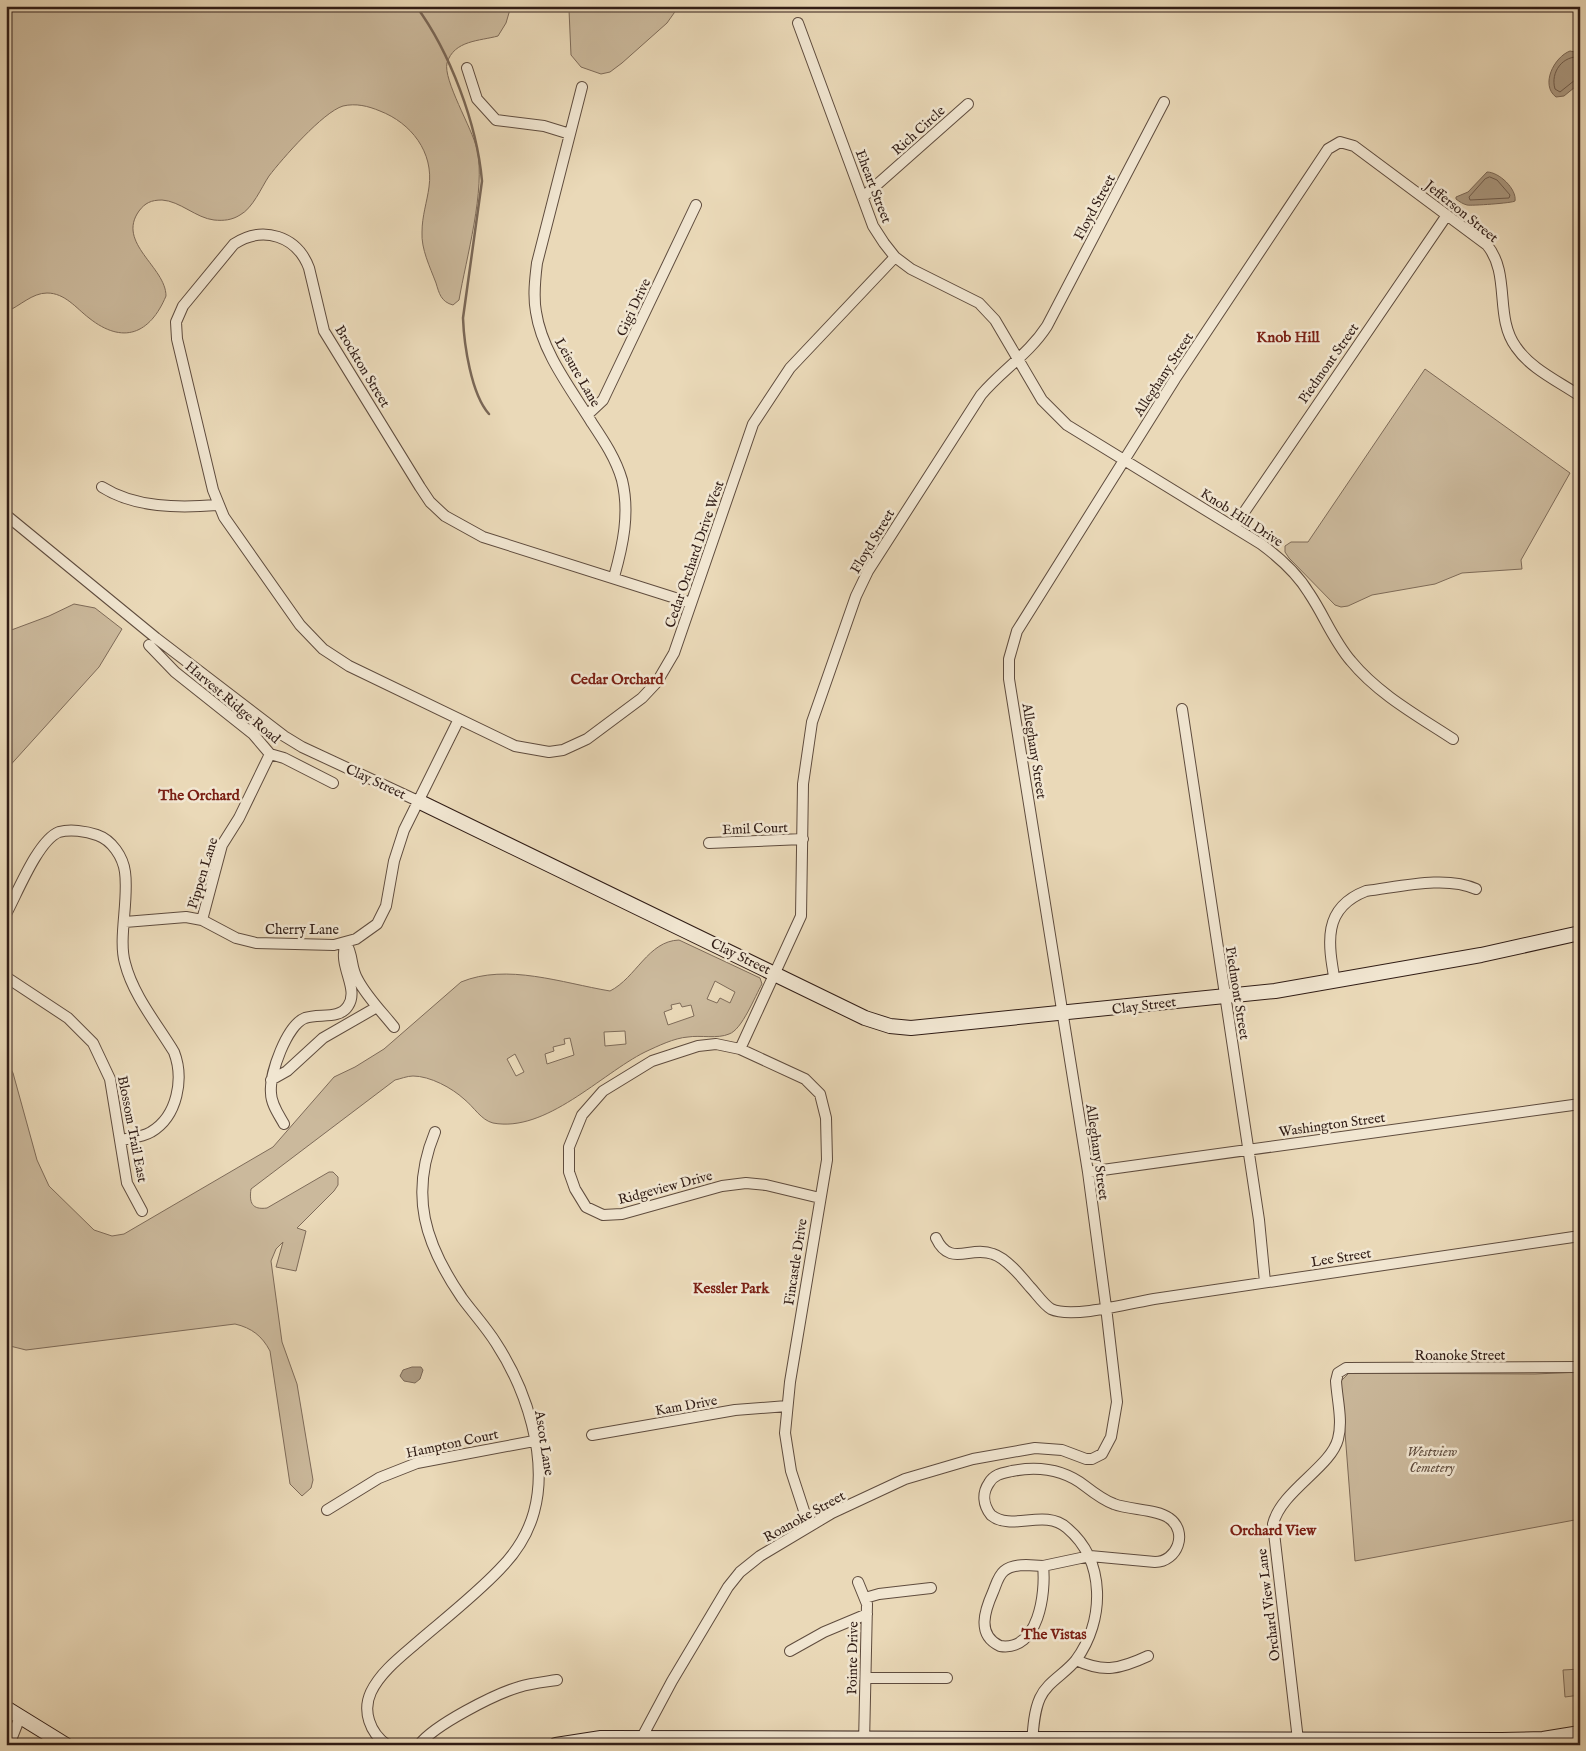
<svg xmlns="http://www.w3.org/2000/svg" width="1586" height="1751" font-family="'IM FELL English',serif">
  <rect width="100%" height="100%" fill="#ead9b8"/>
  <filter id="stains"><feTurbulence type="fractalNoise" baseFrequency=".004" numOctaves="4"/><feColorMatrix values="0 0 0 0 .2 0 0 0 0 .09 0 0 0 0 .02 0 0 0 .5 -.17"/></filter>
  <radialGradient id="worn" r=".72"><stop offset=".6" stop-color="#630" stop-opacity="0"/><stop offset="1" stop-color="#630" stop-opacity=".3"/></radialGradient>
  <!-- green -->
  <path fill="#cbb99c" stroke="#7e6b59" fill-rule="evenodd" d="M 6,6 L 511,6 L 506,23 L 498,36 C 480,41 454,40 447,63 C 443,80 472,128 477,149 C 486,189 466,259 459,300 L 453,305 C 441,302 439,293 436,283 C 430,267 421,249 422,232 C 422,216 427,202 429,187 C 434,152 411,123 380,111 C 368,106 356,103 343,106 C 323,112 282,159 269,176 C 261,188 253,208 240,215 C 232,220 224,221 214,220 C 196,218 180,201 162,200 C 151,200 145,203 139,211 C 116,243 166,267 166,296 C 150,334 123,345 89,318 C 76,308 65,293 47,293 C 32,293 20,306 6,312 Z
    M 566,6 L 679,6 L 667,23 L 622,63 L 610,72 L 601,74 L 581,67 L 571,55 L 569,10 Z
    M 1425,369 L 1570,473 L 1521,560 L 1522,569 L 1462,573 L 1435,584 L 1372,595 L 1348,606 L 1341,607 L 1335,605 L 1289,558 L 1285,552 L 1285,546 L 1291,542 L 1308,542 Z
    M 74,604 L 95,608 L 122,629 L 99,667 L 6,770 L 6,632 L 49,616 Z
    M 679,940 L 760,978 L 762,984 C 755,996 742,1030 729,1034 C 718,1039 700,1035 688,1037 C 674,1038 658,1046 645,1052 C 601,1074 546,1133 493,1123 C 481,1120 474,1107 464,1099 C 452,1088 430,1076 413,1076 C 407,1076 400,1079 395,1080 L 251,1189 C 249,1203 252,1210 267,1208 L 329,1172 L 333,1172 L 338,1177 L 338,1185 L 334,1191 L 297,1228 L 306,1231 L 296,1271 L 276,1267 L 283,1242 L 276,1249 L 271,1261 L 282,1342 L 297,1384 L 313,1480 L 311,1488 L 302,1496 L 290,1484 L 270,1351 C 262,1336 252,1328 235,1324 L 26,1350 L 6,1345 L 6,1060 L 13,1073 L 37,1160 L 49,1186 L 94,1230 L 112,1236 L 124,1234 L 273,1147 L 334,1077 L 355,1067 L 384,1049 L 461,982 C 507,963 562,983 610,991 C 636,978 648,941 679,940 ZM 715,981 L 735,992 L 730,1003 L 720,998 L 717,1003 L 707,999 ZM 680,1003 L 682,1007 L 691,1005 L 694,1016 L 668,1025 L 664,1012 L 672,1009 L 671,1005 ZM 625,1031 L 626,1044 L 605,1046 L 604,1032 ZM 570,1038 L 574,1055 L 547,1064 L 545,1054 L 554,1051 L 553,1047 L 565,1044 L 564,1039 ZM 515,1054 L 524,1072 L 516,1076 L 507,1059 Z
    M 1580,1372 L 1580,1519 L 1355,1561 L 1341,1381 L 1349,1373 L 1535,1374 Z
    M 1580,1669 L 1580,1695 L 1565,1697 L 1563,1670 Z"/>
  <!-- water -->
  <path fill="#ab9981" stroke="#7a6756" d="M 1570,51 L 1580,53 L 1580,83 L 1564,96 L 1556,97 C 1540,85 1554,57 1570,51 Z
    M 1487,172 C 1499,172 1517,189 1515,201 C 1513,203 1471,206 1467,205 C 1463,204 1460,202 1456,199 L 1456,197 L 1468,192 Z
    M 412,1367 L 421,1367 L 423,1370 L 420,1379 L 415,1383 L 404,1381 L 400,1376 L 403,1370 Z"/>
  <g fill="none" stroke-linecap="round" stroke-linejoin="round">
    <!-- shore -->
    <path stroke="#6e5b4c" stroke-width="1" d="M 1580,57 C 1563,55 1550,72 1555,89 L 1560,92 L 1575,80 L 1580,79
      M 1490,177 L 1497,180 L 1510,195 L 1509,198 L 1470,200 L 1469,197 L 1485,179 Z"/>
    <!-- stream -->
    <path stroke="#7a6756" stroke-width="2.5" d="M 416,6 C 450,52 477,124 482,181 L 463,318 C 464,344 471,394 489,414"/>
    <defs>
      <path id="street" d="M 798,23 L 873,226 L 884,243 L 895,257 L 911,269 L 979,303 L 995,320 L 1042,400 L 1067,425 L 1261,544 C 1280,558 1297,573 1309,593 C 1324,615 1333,640 1351,661 C 1378,694 1418,716 1453,739
        M 467,68 L 477,99 L 496,120 L 544,126 L 570,134
        M 582,87 L 537,263 C 535,279 533,296 536,312 C 542,352 571,389 592,423 C 604,441 616,459 622,480 C 630,513 623,545 614,577
        M 863,197 L 968,104
        M 587,415 L 603,400 L 696,205
        M 102,487 C 135,508 179,508 217,505
        M 6,515 L 156,638 L 284,736 L 302,747 L 418,801
        M 1234,527 L 1447,215
        M 691,603 L 483,537 L 445,516 L 430,502 L 420,487 L 324,331 L 309,268 C 297,236 263,225 234,244 L 183,306 L 176,322 L 177,339 L 213,490 L 224,517 L 300,625 L 323,649 L 349,666 L 515,746 L 549,752 L 563,750 L 587,739 L 642,698 L 657,682 L 674,653 L 753,424 L 790,368 L 895,257
        M 149,645 L 175,672 L 253,734 L 270,754 L 284,758 L 333,783
        M 1182,709 L 1259,1220 L 1265,1282
        M 709,843 L 803,839
        M 6,914 C 17,894 38,840 59,832 C 70,829 86,831 97,835 C 112,840 123,857 125,872 C 129,900 118,939 125,963 C 133,995 157,1024 174,1052 C 184,1078 178,1116 151,1132 C 143,1137 131,1138 121,1140
        M 202,920 L 222,845 L 239,818 L 270,754
        M 125,922 L 186,917 L 202,920 L 236,938 L 256,943 L 334,945 L 356,939 L 377,924 L 386,906 L 394,861 L 404,830 L 459,719
        M 346,943 C 354,957 350,967 358,980 C 367,997 382,1012 394,1027
        M 6,977 L 68,1018 L 93,1043 L 110,1079 L 127,1183 L 142,1211
        M 1335,982 C 1328,943 1322,908 1366,891 C 1399,887 1446,875 1476,889
        M 740,1049 L 801,916 L 803,784 L 812,722 L 856,596 L 868,571 L 981,395 C 1002,370 1029,354 1047,326 L 1164,102
        M 271,1080 L 287,1071 L 323,1038 L 377,1007
        M 284,1124 C 279,1115 271,1104 271,1093 C 269,1074 287,1025 305,1018 C 319,1013 339,1020 348,1006 C 360,988 337,966 346,943
        M 1088,1172 L 1580,1104
        M 936,1238 C 950,1268 970,1245 993,1254 C 1006,1258 1021,1276 1030,1287 C 1036,1293 1043,1304 1051,1309 C 1072,1319 1131,1303 1154,1299 L 1580,1236
        M 592,1435 L 735,1410 L 787,1406
        M 327,1510 L 379,1478 L 417,1463 L 534,1441
        M 809,1526 L 791,1471 L 785,1433 L 790,1382 L 827,1160 L 826,1118 L 820,1094 L 805,1079 L 740,1049 L 716,1044 L 698,1046 L 652,1061 L 603,1091 L 582,1115 L 569,1147 L 569,1172 L 575,1189 L 586,1207 L 603,1215 L 622,1214 L 722,1186 L 746,1183 L 766,1185 L 820,1198
        M 1026,1565 L 1043,1566 C 1046,1592 1039,1652 1000,1646 C 976,1635 985,1610 993,1592 C 996,1585 998,1576 1004,1571 C 1010,1566 1019,1565 1026,1565 Z
        M 858,1582 L 867,1604 L 864,1744
        M 865,1598 L 879,1594 L 931,1588
        M 790,1651 L 824,1632 L 867,1614
        M 1076,1660 C 1104,1673 1120,1669 1148,1656
        M 866,1678 L 947,1678
        M 641,1739 L 672,1681 L 728,1587 L 740,1572 L 760,1556 L 832,1513 L 905,1479 L 973,1459 L 1035,1448 L 1062,1450 L 1086,1459 L 1092,1459 L 1102,1454 L 1111,1437 L 1117,1402 L 1106,1307 L 1088,1172 L 1009,679 L 1009,659 L 1017,631 L 1175,379 L 1328,149 L 1340,142 L 1354,146 L 1487,245 C 1511,274 1494,317 1516,347 C 1531,369 1558,381 1580,396
        M 1298,1740 L 1273,1524 C 1281,1491 1331,1467 1338,1439 C 1343,1421 1337,1399 1336,1381 L 1338,1373 L 1346,1368 L 1580,1367
        M 1032,1744 C 1033,1729 1034,1711 1040,1698 C 1047,1682 1065,1674 1076,1660 C 1105,1620 1106,1561 1067,1528 C 1044,1508 1012,1532 991,1515 C 983,1505 982,1493 989,1483 C 994,1474 1003,1473 1012,1471 C 1038,1466 1063,1469 1085,1486 C 1094,1493 1103,1500 1114,1504 C 1129,1510 1157,1509 1169,1518 C 1189,1532 1177,1562 1155,1562 L 1090,1556 L 1043,1566
        M 9,1745 L 20,1717
        M 387,1745 C 370,1733 362,1711 371,1692 C 381,1671 403,1655 420,1640 C 447,1617 475,1595 499,1570 C 515,1554 528,1534 534,1512 C 549,1457 526,1389 496,1343 C 486,1327 473,1313 462,1298 C 425,1244 409,1195 435,1132
        M 419,1745 C 434,1725 495,1694 519,1687 C 531,1683 544,1682 557,1680"/>
      <path id="secondary" d="M 418,801 L 865,1018 L 890,1026 L 911,1028 L 1275,991 L 1481,955 L 1580,933
        M 6,1708 L 66,1745
        M 556,1745 L 601,1738 L 1502,1740 L 1543,1739 L 1580,1733"/>
    </defs>
    <!-- street casing -->
    <use href="#street" stroke="#5f4c3e" stroke-width="12"/>
    <!-- secondary casing -->
    <use href="#secondary" stroke="#311d16" stroke-width="16"/>
    <!-- street -->
    <use href="#street" stroke="#f1e6d1" stroke-width="10"/>
    <!-- secondary -->
    <use href="#secondary" stroke="#f1e6d1" stroke-width="14"/>
  </g>
  <g text-anchor="middle" stroke-width="5" stroke-linejoin="round" paint-order="stroke">
    <!-- street labels -->
    <g font-size="14" fill="#311d16" stroke="#f1e6d1">
      <text transform="translate(918 130) rotate(-42)" y="5">Rich Circle</text>
      <text transform="translate(874 186) rotate(69)" y="5">Eheart Street</text>
      <text transform="translate(1094 207) rotate(-62)" y="5">Floyd Street</text>
      <text transform="translate(1462 211) rotate(39)" y="5">Jefferson Street</text>
      <text transform="translate(633 307) rotate(-65)" y="5">Gigi Drive</text>
      <text transform="translate(1328 363) rotate(-55)" y="5">Piedmont Street</text>
      <text transform="translate(363 366) rotate(59)" y="5">Brockton Street</text>
      <text transform="translate(578 372) rotate(60)" y="5">Leisure Lane</text>
      <text transform="translate(1163 374) rotate(-57)" y="5">Alleghany Street</text>
      <text transform="translate(1242 517) rotate(33)" y="5">Knob Hill Drive</text>
      <text transform="translate(872 541) rotate(-59)" y="5">Floyd Street</text>
      <text transform="translate(694 554) rotate(-71)" y="5">Cedar Orchard Drive West</text>
      <text transform="translate(233 702) rotate(40)" y="5">Harvest Ridge Road</text>
      <text transform="translate(1035 751) rotate(81)" y="5">Alleghany Street</text>
      <text transform="translate(376 781) rotate(25)" y="5">Clay Street</text>
      <text transform="translate(755 828) rotate(-2)" y="5">Emil Court</text>
      <text transform="translate(202 873) rotate(-73)" y="5">Pippen Lane</text>
      <text x="302" y="934">Cherry Lane</text>
      <text transform="translate(741 956) rotate(26)" y="5">Clay Street</text>
      <text transform="translate(1238 993) rotate(81)" y="5">Piedmont Street</text>
      <text transform="translate(1144 1005) rotate(-7)" y="5">Clay Street</text>
      <text transform="translate(1332 1124) rotate(-8)" y="5">Washington Street</text>
      <text transform="translate(133 1129) rotate(79)" y="5">Blossom Trail East</text>
      <text transform="translate(1098 1152) rotate(82)" y="5">Alleghany Street</text>
      <text transform="translate(665 1187) rotate(-15)" y="5">Ridgeview Drive</text>
      <text transform="translate(1341 1257) rotate(-9)" y="5">Lee Street</text>
      <text transform="translate(795 1262) rotate(-81)" y="5">Fincastle Drive</text>
      <text x="1460" y="1360">Roanoke Street</text>
      <text transform="translate(686 1405) rotate(-10)" y="5">Kam Drive</text>
      <text transform="translate(452 1443) rotate(-12)" y="5">Hampton Court</text>
      <text transform="translate(545 1443) rotate(81)" y="5">Ascot Lane</text>
      <text transform="translate(804 1516) rotate(-29)" y="5">Roanoke Street</text>
      <text transform="translate(1268 1605) rotate(-97)" y="5">Orchard View Lane</text>
      <text transform="translate(852 1658) rotate(-89)" y="5">Pointe Drive</text>
    </g>
    <!-- park labels -->
    <g font-size="14" font-style="italic" fill="#5f4c3e" stroke="#f1e6d1">
      <text x="1432" y="1456">Westview<tspan x="1432" dy="16">Cemetery</tspan></text>
    </g>
    <!-- neighbourhood labels -->
    <g font-size="15" font-weight="bold" fill="#7a1f14" stroke="#f1e6d1">
      <text x="1288" y="342">Knob Hill</text>
      <text x="617" y="684">Cedar Orchard</text>
      <text x="199" y="800">The Orchard</text>
      <text x="731" y="1293">Kessler Park</text>
      <text x="1273" y="1535">Orchard View</text>
      <text x="1054" y="1639">The Vistas</text>
    </g>
  </g>
  <!-- margin -->
  <rect width="1586" height="1751" fill="none" stroke="#ead9b8" stroke-width="25"/>
  <rect x="8" y="8" width="1571" height="1736" fill="none" stroke="#311d16" stroke-width="2.5"/>
  <rect x="12" y="12" width="1561" height="1726" fill="none" stroke="#311d16"/>
  <rect width="100%" height="100%" filter="url(#stains)"/>
  <rect width="100%" height="100%" fill="url(#worn)"/>
</svg>
